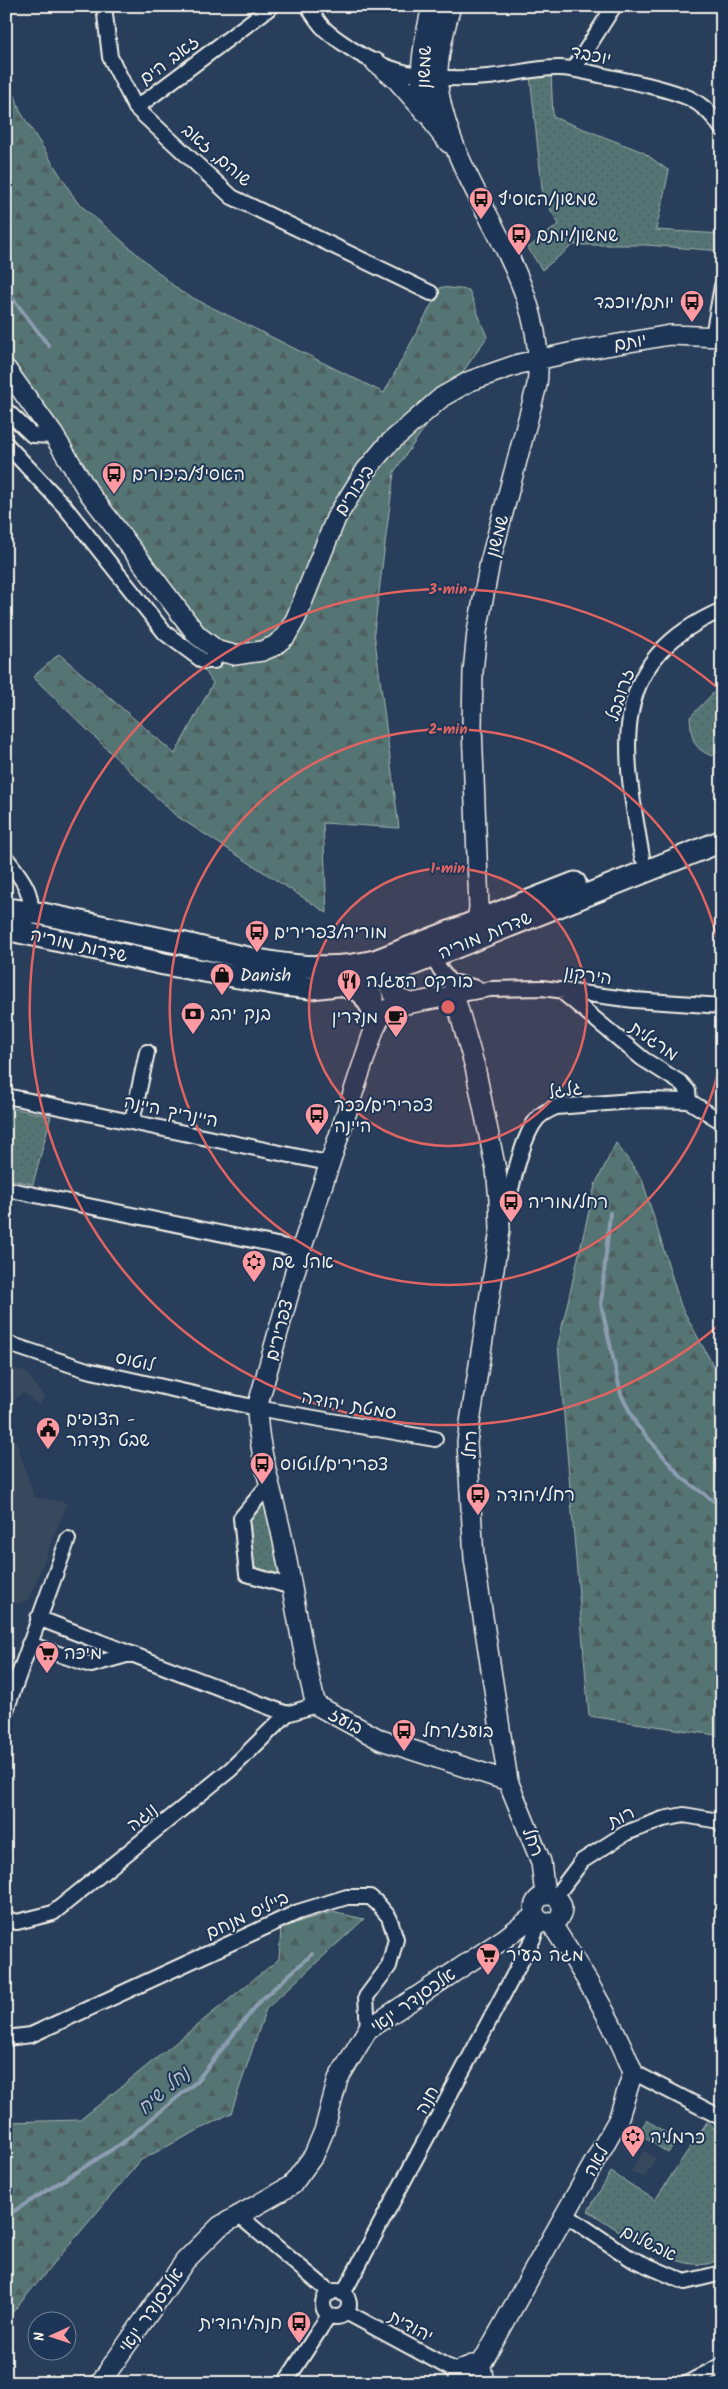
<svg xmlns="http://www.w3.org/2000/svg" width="728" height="2389" font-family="Kalam,'Playpen Sans Hebrew',sans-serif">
  <defs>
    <pattern id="forest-firs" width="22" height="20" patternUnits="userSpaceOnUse" patternTransform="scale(1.25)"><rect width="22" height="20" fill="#547575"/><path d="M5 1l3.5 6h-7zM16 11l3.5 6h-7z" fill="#4e5e5e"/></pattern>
    <pattern id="park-dots" width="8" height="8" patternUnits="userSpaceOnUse" patternTransform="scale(1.25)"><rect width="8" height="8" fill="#547575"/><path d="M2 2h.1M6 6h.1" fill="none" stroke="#4e5e5e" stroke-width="1.8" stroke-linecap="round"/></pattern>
  </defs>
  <rect width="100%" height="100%" fill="#293e5a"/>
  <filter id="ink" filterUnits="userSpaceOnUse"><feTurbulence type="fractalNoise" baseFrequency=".02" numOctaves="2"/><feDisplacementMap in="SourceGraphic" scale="10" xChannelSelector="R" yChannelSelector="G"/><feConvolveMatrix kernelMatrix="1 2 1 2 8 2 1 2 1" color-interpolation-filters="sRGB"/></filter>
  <g filter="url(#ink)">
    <!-- built -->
    <path fill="#38485d" d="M 6,1366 L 26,1372 L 44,1397 L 39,1406 L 23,1392 L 6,1407 Z
      M 6,1427 L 16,1440 L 34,1497 L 67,1503 L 30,1598 L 18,1604 L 6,1600 Z
      M 644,2151 L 656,2158 L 644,2178 L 631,2171 Z"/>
    <!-- grass -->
    <path fill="#547575" stroke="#a4b3ae" d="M 647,2120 L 676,2140 L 668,2153 L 638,2133 Z"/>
    <!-- forest -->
    <path fill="url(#forest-firs)" stroke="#a4b3ae" d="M 6,67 L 20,111 L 77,202 L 181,292 L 384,393 L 441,287 L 469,290 L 487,337 L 394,472 L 374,632 L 399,828 L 323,823 L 327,913 L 175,815 L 33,677 L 59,654 L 175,754 L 213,683 L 6,365 Z
      M 616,1143 L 642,1179 L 681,1306 L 715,1369 L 722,1370 L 722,1736 L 589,1716 L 558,1344 L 595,1185 Z
      M 332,1912 L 364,1919 L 266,2009 L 231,2113 L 141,2160 L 6,2320 L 6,2122 L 80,2120 L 279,1959 L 281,1927 Z"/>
    <!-- park -->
    <path fill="url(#park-dots)" stroke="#a4b3ae" d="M 551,73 L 553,117 L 643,152 L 669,171 L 656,230 L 722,234 L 722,251 L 646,245 L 573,245 L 542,270 L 528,248 L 559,224 L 543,197 L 530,75 Z
      M 722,684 L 722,748 L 712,756 C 691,748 692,737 690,717 Z
      M 6,1107 L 51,1116 L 33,1184 L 6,1179 Z
      M 265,1503 L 279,1574 L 254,1567 L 250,1520 Z
      M 707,2122 L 722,2135 L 722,2258 C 717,2260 712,2263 707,2264 C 670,2269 619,2230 588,2211 L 611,2172 L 655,2200 Z"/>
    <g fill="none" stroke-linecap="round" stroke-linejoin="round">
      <!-- stream -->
      <path stroke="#8c9db0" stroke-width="4" d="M 6,290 L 49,346
        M 610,1213 L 601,1304 L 621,1394 L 636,1424 L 682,1478 L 722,1507
        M 6,2216 L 121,2144 L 196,2082 L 259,2002 L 312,1954"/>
      <defs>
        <path id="street" d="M 104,6 L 110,57 L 136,108 L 232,197 L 431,293
          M 308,6 C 322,30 328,33 350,48 C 393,77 438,81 488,77 C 511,75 533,68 556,68 C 572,67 589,73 605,76 C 633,82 663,87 689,98 C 703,105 714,116 722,129
          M 574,69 L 614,6
          M 136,108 L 272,6
          M 713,336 L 722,286
          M 6,410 L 32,435 L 53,436
          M 6,444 L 65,507 L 165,633 L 203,661 L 214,661 L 218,651
          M 642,857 C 624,752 603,662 722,610
          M 6,858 C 20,876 37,895 28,919
          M 431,957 L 449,981 L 477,988
          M 560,990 L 643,1059 L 681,1083 L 688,1091 L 689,1101
          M 449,996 L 490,989 L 542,988 L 634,1000 L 722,1006
          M 6,1096 L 328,1163
          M 689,1101 L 722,1122
          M 132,1122 L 147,1052
          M 6,1189 L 301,1250
          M 504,1217 C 511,1192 521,1138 537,1119 C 542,1113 549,1110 556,1107 L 644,1100 L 689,1101
          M 6,1343 L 87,1370 L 257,1408 L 435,1439
          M 270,1483 L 241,1518 L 247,1574 L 292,1587
          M 38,1618 L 287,1714 L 316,1705
          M 29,1644 L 91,1665 L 130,1654
          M 6,1710 L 68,1539
          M 555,1897 L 582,1861 L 626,1833 L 663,1819 L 684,1815 L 719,1821 L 722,1826
          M 6,1919 L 17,1922 L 53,1913 L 231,1769 L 287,1714
          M 6,2038 L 31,2035 L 298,1912 L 347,1897 L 370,1897 L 377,1903 L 389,1917 L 396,1939 L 389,1966 L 366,1997 L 368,2029
          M 633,2072 L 722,2118
          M 237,2214 L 331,2293
          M 566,2215 L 630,2258 L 685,2282 L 722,2273
          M323 2304a13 13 0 1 1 26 0a13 13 0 1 1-26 0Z
          M 343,2294 L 533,1939 L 539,1921
          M 346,2312 L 459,2373
          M 285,2383 L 329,2315
          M 688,2383 L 722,2365"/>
        <path id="secondary" d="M 432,6 C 421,57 409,102 449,143
          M 451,6 C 444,31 434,68 439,93 C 456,194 550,279 537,385 L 490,562 L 477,632 L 473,672 L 472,726 L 479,908 L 475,932
          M 376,63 L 395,78 L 425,112
          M 6,369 L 53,434 L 89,493 L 197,635 L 218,651 L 235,655 L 262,651 L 274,646 L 286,636 L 296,618 L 336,518 L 366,470 L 387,445 L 442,397 L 470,381 L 519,364 L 578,351 L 670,335 L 722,337
          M 378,964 L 395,997 L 410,1003
          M 373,996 L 374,1030 L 301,1250 L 257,1408 C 258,1452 273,1493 282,1536 C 294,1592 301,1649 316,1705 L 381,1740 L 508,1781
          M 374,1030 L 383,1012 L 391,1007 L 449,996 L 456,1001 L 475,1067 L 496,1170 L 499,1199 L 500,1230 L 467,1442 L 474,1558 L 508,1781 L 541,1862 L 545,1895
          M534 1909a14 14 0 1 1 28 0a14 14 0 1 1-28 0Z
          M 479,2368 L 618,2120 L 633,2072 C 612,2019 582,1971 551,1923
          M 100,2383 L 185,2261 L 220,2226 L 292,2185 L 314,2155 L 324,2131 L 338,2079 L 368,2029 L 504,1939 L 535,1915
          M 459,2383 L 458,2377 L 462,2369 L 472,2365 L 482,2371 L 484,2383"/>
        <path id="primary" d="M 6,909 L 43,914 C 89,924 135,933 181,943 C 244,957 310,977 375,961 L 575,883
          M 6,929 L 164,964 L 284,985 L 311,988 L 371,981 L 722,841
          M 344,986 L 362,992 L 374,1011"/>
      </defs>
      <!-- street casing -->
      <use href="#street" stroke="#f4f1e8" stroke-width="18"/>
      <!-- secondary casing -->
      <use href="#secondary" stroke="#f4f1e8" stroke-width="22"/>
      <!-- primary casing -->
      <use href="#primary" stroke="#f4f1e8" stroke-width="25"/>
      <!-- street -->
      <use href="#street" stroke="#1d3557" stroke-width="14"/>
      <!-- secondary -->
      <use href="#secondary" stroke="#1d3557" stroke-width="19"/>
      <!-- primary -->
      <use href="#primary" stroke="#1d3557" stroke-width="21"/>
    </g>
  </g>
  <!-- distance rings -->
  <circle cx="448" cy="1007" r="139" fill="#df6462" fill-opacity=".12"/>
  <g fill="none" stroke="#df6462" stroke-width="2.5">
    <circle cx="448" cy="1007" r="139"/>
    <path d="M721 1058A278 278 0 1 1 721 956"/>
    <path d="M719 1325A418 418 0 1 1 719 689"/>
  </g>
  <!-- icons -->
  <defs>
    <symbol id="bus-pin" viewBox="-11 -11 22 30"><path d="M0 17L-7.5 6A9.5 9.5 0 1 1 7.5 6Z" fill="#ff9aa2" stroke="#1d3557"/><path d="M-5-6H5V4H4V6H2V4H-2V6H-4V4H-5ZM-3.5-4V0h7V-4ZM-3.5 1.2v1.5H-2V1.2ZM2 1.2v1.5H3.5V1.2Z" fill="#111"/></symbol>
    <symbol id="shop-pin" viewBox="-11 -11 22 30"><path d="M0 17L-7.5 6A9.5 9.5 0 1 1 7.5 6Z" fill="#ff9aa2" stroke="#1d3557"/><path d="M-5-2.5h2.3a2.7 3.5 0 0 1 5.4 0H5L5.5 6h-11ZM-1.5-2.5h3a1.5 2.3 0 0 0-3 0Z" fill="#111"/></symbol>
    <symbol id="restaurant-pin" viewBox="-11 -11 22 30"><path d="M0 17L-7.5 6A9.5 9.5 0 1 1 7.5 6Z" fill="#ff9aa2" stroke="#1d3557"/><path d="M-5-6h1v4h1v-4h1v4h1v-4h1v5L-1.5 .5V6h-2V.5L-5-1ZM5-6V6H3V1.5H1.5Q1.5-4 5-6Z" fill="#111"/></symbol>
    <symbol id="bank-pin" viewBox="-11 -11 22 30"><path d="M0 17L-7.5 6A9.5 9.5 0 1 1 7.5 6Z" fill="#ff9aa2" stroke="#1d3557"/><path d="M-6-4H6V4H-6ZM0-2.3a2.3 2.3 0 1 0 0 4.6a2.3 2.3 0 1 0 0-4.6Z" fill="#111"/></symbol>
    <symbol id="cafe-pin" viewBox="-11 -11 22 30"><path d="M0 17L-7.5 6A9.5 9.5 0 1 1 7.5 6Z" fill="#ff9aa2" stroke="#1d3557"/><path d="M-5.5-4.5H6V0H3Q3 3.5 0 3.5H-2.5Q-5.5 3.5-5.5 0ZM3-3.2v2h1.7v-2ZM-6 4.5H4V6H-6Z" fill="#111"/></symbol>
    <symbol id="synagogue-pin" viewBox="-11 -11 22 30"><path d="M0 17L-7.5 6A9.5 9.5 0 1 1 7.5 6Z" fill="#ff9aa2" stroke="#1d3557"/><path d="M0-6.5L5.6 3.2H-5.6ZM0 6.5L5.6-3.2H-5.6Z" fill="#111"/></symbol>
    <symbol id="civic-pin" viewBox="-11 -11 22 30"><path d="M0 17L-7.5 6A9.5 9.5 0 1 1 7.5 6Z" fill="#ff9aa2" stroke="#1d3557"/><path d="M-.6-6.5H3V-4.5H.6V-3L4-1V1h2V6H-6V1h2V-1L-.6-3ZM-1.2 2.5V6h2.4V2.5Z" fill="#111"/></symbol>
    <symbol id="supermarket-pin" viewBox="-11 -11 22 30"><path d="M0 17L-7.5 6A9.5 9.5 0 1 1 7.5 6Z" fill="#ff9aa2" stroke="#1d3557"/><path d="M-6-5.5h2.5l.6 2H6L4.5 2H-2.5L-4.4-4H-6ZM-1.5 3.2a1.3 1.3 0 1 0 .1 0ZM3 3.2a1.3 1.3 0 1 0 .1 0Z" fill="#111"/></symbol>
  </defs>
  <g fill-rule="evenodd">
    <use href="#bus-pin" x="467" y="185" width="28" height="38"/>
    <use href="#bus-pin" x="505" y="221" width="28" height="38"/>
    <use href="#bus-pin" x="678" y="288" width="28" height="38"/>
    <use href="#bus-pin" x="100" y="460" width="28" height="38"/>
    <use href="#bus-pin" x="243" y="918" width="28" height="38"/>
    <use href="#shop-pin" x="208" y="961" width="28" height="38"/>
    <use href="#restaurant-pin" x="335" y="967" width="28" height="38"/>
    <use href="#bank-pin" x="179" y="1000" width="28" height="38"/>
    <use href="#cafe-pin" x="382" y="1003" width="28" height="38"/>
    <use href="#bus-pin" x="303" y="1101" width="28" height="38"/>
    <use href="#bus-pin" x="497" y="1188" width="28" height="38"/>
    <use href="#synagogue-pin" x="240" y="1248" width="28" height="38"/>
    <use href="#civic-pin" x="34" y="1415" width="28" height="38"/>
    <use href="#bus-pin" x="248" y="1450" width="28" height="38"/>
    <use href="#bus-pin" x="464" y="1481" width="28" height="38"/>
    <use href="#supermarket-pin" x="33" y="1639" width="28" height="38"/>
    <use href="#bus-pin" x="390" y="1717" width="28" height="38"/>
    <use href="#supermarket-pin" x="474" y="1941" width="28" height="38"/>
    <use href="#synagogue-pin" x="619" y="2123" width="28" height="38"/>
    <use href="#bus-pin" x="285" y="2309" width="28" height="38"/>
  </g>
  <g text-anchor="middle" stroke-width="4" stroke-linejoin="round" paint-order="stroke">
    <!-- street labels -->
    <g font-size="18" fill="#f4f1e8" stroke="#1d3557">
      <text transform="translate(591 55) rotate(11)" y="6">יוכבד</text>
      <text transform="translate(169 60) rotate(-37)" y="6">זאב הים</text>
      <text transform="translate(424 67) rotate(-88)" y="6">שמשון</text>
      <text transform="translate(217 155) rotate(41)" y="6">שוהם, זאב</text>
      <text transform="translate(630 342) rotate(-10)" y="6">יותם</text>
      <text transform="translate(354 490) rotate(-57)" y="6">ביכורים</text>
      <text transform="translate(497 536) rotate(-75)" y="6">שמשון</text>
      <text transform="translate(620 695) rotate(-72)" y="6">זרובבל</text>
      <text transform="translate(485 935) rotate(-22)" y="6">שדרות מוריה</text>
      <text transform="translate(79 945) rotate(13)" y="6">שדרות מוריה</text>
      <text transform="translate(588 975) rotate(8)" y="6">הירקון</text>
      <text transform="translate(654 1041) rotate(35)" y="6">מרגלית</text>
      <text transform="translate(565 1090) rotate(-10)" y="6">גלגל</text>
      <text transform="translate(171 1111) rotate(12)" y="6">היינריך היינה</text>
      <text transform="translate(279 1330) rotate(-75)" y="6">צפרירים</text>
      <text transform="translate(135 1361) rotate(13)" y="6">לוטוס</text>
      <text transform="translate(349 1405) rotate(10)" y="6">סמטת יהודה</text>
      <text transform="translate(470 1445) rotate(-88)" y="6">רחל</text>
      <text transform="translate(346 1721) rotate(28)" y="6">בועז</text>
      <text transform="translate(142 1817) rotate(-39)" y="6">נוגה</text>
      <text transform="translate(621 1817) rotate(-26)" y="6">רות</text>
      <text transform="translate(533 1842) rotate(69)" y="6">רחל</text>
      <text transform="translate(247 1915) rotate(-25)" y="6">בייליס מנחם</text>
      <text transform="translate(413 2000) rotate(-35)" y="6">אלכסנדר ינאי</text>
      <text transform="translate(427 2100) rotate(-62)" y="6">חנה</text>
      <text transform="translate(596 2161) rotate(-61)" y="6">לאה</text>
      <text transform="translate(649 2243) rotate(26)" y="6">אבשלום</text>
      <text transform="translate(151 2310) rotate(-55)" y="6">אלכסנדר ינאי</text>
      <text transform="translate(411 2326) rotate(28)" y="6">יהודית</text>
    </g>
    <!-- poi labels -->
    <g font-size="18" fill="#f4f1e8" stroke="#1d3557" text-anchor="start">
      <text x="498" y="205">שמשון/האסיף</text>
      <text x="536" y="241">שמשון/יותם</text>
      <text x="674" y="308" text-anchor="end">יותם/יוכבד</text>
      <text x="132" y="480">האסיף/ביכורים</text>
      <text x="274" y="938">מוריה/צפרירים</text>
      <text x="240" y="981">Danish</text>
      <text x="366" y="987">בורקס העגלה</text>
      <text x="210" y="1020">בנק יהב</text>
      <text x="378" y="1023" text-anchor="end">מנדרין</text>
      <text x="334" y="1111">צפרירים/ככר<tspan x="334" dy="21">היינה</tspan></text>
      <text x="528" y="1208">רחל/מוריה</text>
      <text x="272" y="1268">אהל שם</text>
      <text x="66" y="1425">הצופים -<tspan x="66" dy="21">שבט תדהר</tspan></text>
      <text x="280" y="1470">צפרירים/לוטוס</text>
      <text x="496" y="1501">רחל/יהודה</text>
      <text x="64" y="1659">מיכה</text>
      <text x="422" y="1737">בועז/רחל</text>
      <text x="506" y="1961">מגה בעיר</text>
      <text x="650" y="2143">כרמליה</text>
      <text x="282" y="2329" text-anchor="end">חנה/יהודית</text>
    </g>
    <!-- water labels -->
    <g font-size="19" font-style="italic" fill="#b7c0c7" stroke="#1d3557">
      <text transform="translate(163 2090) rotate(-41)" y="7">נחל שיח</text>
    </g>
  </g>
  <circle cx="448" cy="1007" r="8" fill="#df6462" stroke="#1d3557" stroke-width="2.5"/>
  <g font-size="15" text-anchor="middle" font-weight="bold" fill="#df6462" stroke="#1d3557" stroke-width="4" stroke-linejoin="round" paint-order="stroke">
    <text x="448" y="594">3 min</text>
    <text x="448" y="734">2 min</text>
    <text x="448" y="873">1 min</text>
  </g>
  <!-- margin -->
  <rect width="728" height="2389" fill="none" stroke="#1d3557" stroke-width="25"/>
  <rect x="12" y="12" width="703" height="2364" fill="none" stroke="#f4f1e8" stroke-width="2" filter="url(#ink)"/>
  <!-- north arrow -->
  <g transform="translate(52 2336) rotate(267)"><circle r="24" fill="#1d3557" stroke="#738091"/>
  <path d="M0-4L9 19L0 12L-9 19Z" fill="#ff9aa2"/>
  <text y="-8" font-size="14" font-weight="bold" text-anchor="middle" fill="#f4f1e8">N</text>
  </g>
</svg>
